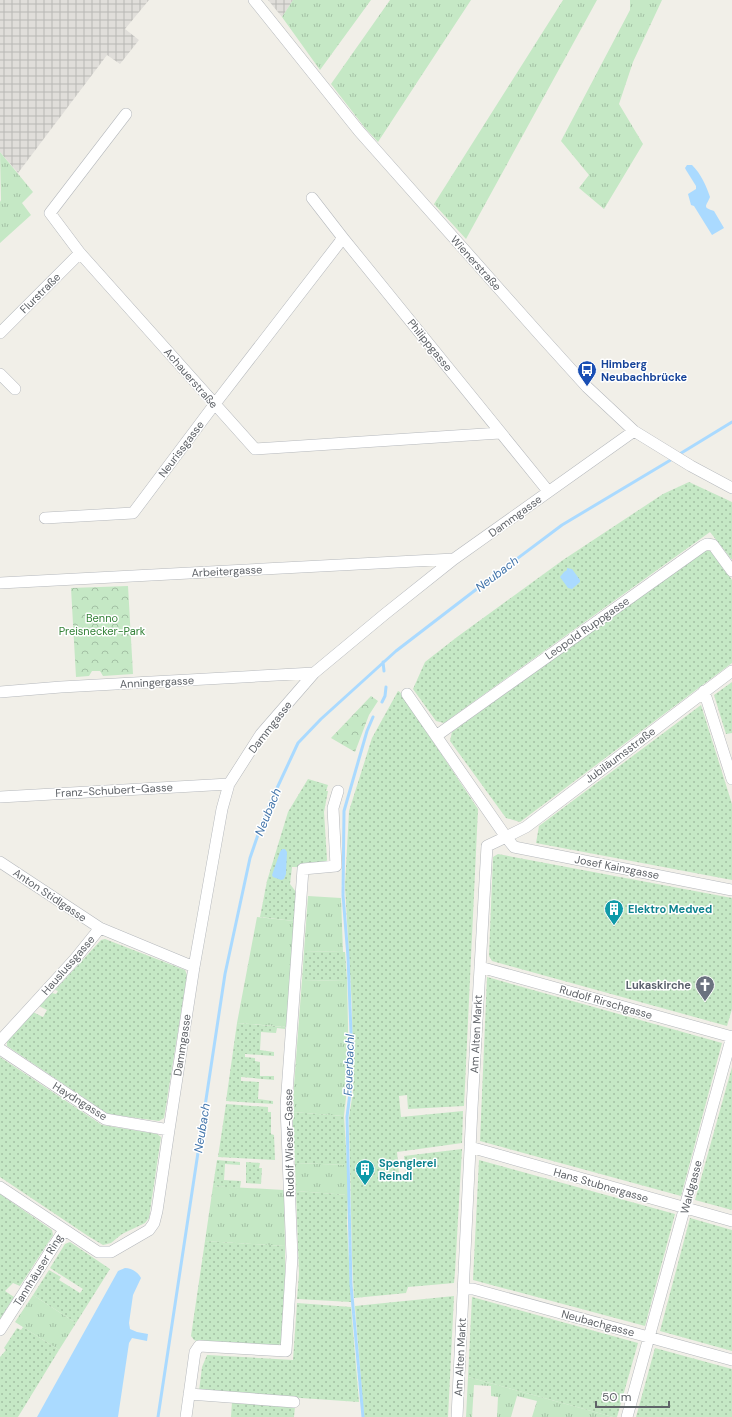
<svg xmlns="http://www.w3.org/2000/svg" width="732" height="1417" font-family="'DM Sans',sans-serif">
  <defs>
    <pattern id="industrial-grid" width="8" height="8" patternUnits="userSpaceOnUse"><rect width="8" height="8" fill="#e0deda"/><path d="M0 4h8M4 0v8" fill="none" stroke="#b9b8b5"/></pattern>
    <pattern id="grass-tufts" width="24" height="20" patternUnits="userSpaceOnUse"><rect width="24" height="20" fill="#c5e8c5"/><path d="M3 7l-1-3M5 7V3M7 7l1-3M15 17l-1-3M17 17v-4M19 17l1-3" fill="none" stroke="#a3c0a4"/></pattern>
    <pattern id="park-crowns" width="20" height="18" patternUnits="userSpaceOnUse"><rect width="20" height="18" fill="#c5e8c5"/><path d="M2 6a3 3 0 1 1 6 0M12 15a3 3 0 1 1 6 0" fill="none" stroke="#a3c0a4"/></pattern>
    <pattern id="garden-dots" width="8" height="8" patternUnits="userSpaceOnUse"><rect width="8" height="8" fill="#c5e8c5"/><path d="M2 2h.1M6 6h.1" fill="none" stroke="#a3c0a4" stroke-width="1.8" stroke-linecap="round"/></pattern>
  </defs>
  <rect width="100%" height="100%" fill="#f1efe8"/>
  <!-- industrial -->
  <path fill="url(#industrial-grid)" d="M 0,0 L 149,0 L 125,29 L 139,40 L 120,64 L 107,55 L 18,173 L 0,152 Z
    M 268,0 L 293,0 L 282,17 Z"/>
  <!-- grass -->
  <path fill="url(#grass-tufts)" d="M 293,0 L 371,0 L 320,70 L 282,17 Z
    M 390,0 L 471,0 L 378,142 L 365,128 L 331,84 Z
    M 563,0 L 597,0 L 466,239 L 434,204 Z
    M 630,0 L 662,0 L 633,62 L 619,104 L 643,144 L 604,209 L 579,188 L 589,175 L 561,141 L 630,10 Z
    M 0,152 L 33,192 L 22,203 L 31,215 L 0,243 L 0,202 L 1,200 Z
    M 308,896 L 341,898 L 343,952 L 304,951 Z
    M 257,917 L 294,921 L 287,1027 L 237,1023 Z
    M 302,980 L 347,981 C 348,1026 350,1071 344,1116 L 292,1112 Z
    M 295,1163 L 347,1165 L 348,1195 L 296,1191 Z
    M 213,1186 L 284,1190 L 285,1246 L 205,1241 Z
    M 33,1295 L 76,1323 L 59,1350 L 15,1322 Z
    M 468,1377 L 613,1417 L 532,1417 L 537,1401 L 517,1396 L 511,1417 L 497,1417 L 498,1397 L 491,1396 L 491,1386 L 474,1385 L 472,1417 L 466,1417 Z"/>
  <!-- park -->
  <path fill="url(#park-crowns)" d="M 128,586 L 133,674 L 103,676 L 100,671 L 92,671 L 89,676 L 76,677 L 71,588 Z
    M 371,696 L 378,701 L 369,715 L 355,752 L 331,738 Z"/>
  <!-- garden -->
  <path fill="url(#garden-dots)" d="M 689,482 L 732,502 L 732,560 L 710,532 L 444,723 L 436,721 L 413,689 L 425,662 L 457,637 L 563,560 L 663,494 Z
    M 704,550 L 711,551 L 732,580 L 732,663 L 520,822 L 506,818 L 450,741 L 452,732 Z
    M 732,682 L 732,733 L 726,734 L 714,695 Z
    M 398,691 L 400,692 L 478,809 L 464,1106 L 408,1109 L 407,1095 L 399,1096 L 401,1117 L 463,1111 L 462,1143 L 397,1152 L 399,1174 L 406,1174 L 404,1156 L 462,1149 L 455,1272 L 454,1283 L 408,1287 L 406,1293 L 354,1298 L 352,1256 L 349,1117 L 353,1092 L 352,1007 L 345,886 L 349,811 L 372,738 Z
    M 701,705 L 732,804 L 732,880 L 536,843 L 539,826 Z
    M 308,779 L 328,785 L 326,791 L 328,791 L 324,812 L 327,860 L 326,862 L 302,863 L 298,867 L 292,867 L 290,884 L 296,892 L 294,921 L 260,917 L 267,881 L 288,812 Z
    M 498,854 L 732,898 L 732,1009 L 727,1026 L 492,961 L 489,956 L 493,857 Z
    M 105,939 L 185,970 L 187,975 L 164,1118 L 159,1121 L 108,1114 L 7,1046 L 7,1041 L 9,1039 L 33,1012 L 43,1017 L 47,1010 L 39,1006 L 52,993 L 56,994 L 58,991 L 55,990 L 101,940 Z
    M 304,951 L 345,952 L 347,981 L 302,980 Z
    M 487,977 L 722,1043 L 681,1196 L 480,1141 Z
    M 237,1023 L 285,1027 L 285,1029 L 277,1028 L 276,1033 L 261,1032 L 260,1050 L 274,1052 L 274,1056 L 245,1054 L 245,1057 L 255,1058 L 255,1061 L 260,1062 L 260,1076 L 274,1076 L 274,1080 L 241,1077 L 241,1081 L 259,1082 L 258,1099 L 273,1101 L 273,1104 L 226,1101 Z
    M 0,1057 L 102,1125 L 157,1134 L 161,1137 L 149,1218 L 145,1223 L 122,1234 L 111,1243 L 103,1245 L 88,1236 L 0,1177 Z
    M 732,1067 L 732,1210 L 695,1200 Z
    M 226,1104 L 268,1107 L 268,1112 L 271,1112 L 271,1134 L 274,1135 L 275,1160 L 218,1157 Z
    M 292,1112 L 344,1116 L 347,1165 L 295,1163 Z
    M 217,1160 L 240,1162 L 240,1165 L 225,1164 L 224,1180 L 241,1181 L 240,1188 L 213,1186 Z
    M 479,1160 L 675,1214 L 645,1326 L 473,1280 Z
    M 246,1162 L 260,1163 L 259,1168 L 262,1168 L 261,1184 L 246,1183 Z
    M 296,1191 L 348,1195 L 347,1223 L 351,1302 L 297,1299 L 299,1274 Z
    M 0,1194 L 52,1230 L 53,1235 L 20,1286 L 13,1283 L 5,1291 L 14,1297 L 0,1319 Z
    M 690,1218 L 732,1230 L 732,1351 L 660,1331 Z
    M 205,1241 L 285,1246 L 285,1276 L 281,1343 L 277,1347 L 197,1341 L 194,1340 L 191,1336 Z
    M 70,1242 L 110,1269 L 76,1323 L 33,1295 L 49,1270 L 61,1277 L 59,1280 L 80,1293 L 83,1289 L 50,1268 L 65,1244 Z
    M 454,1296 L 448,1417 L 364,1417 L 355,1306 Z
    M 472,1297 L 638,1343 L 617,1417 L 613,1417 L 468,1377 Z
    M 297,1303 L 351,1307 L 359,1402 L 199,1391 L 202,1367 L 207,1355 L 293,1360 Z
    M 23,1327 L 59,1350 L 18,1417 L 0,1417 L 0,1357 L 6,1350 L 4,1348 L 17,1328 L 21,1330 Z
    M 655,1348 L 732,1369 L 732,1417 L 636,1417 Z
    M 232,1402 L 295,1406 L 294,1417 L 231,1417 Z"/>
  <!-- water -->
  <path fill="#aadaff" d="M 687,165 L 692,165 C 701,174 706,185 710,197 C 706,207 702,207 714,211 L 724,228 L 712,235 L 694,206 L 691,205 L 688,194 L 696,189 L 696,186 L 686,170 L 685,168 Z
    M 567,568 L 572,569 L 580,580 L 580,582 L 572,589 L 568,588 L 560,577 L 564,572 L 567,570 Z
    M 282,849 L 285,849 L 287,852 L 286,874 L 284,879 L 281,880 L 273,877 L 272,875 L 280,852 Z
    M 125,1268 C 131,1268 138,1272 141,1278 L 133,1295 L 129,1323 L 130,1329 L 137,1332 L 148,1334 L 147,1341 L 132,1338 L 129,1343 L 118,1417 L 37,1417 L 118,1271 Z"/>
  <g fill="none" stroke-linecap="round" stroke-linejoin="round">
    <!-- stream -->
    <path stroke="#aadaff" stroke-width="3" d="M 678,455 L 732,422
      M 383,662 L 384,671
      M 382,702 L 385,696 L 386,687
      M 158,1417 L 225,974 L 250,858 L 262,823 L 271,801 L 298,743 L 321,719 L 396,651 L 478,588 L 562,525 L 674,458
      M 363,1417 L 351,1285 L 347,1117 L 350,1093 L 351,1033 L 348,957 L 343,895 L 344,811 L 367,731 L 373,717"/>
    <defs>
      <path id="minor" d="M 254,0 L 359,131 L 540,335 L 587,387 L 634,431 L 691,466 L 732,488
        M 126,114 L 50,213 L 80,253 L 255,449 L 500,433
        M 312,198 L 343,238 L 548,491
        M 0,333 L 80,253
        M 0,374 L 15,389
        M 45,518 L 133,513 L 214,405 L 343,238
        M 0,583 L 454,559
        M 732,671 L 526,827 L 506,837 L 514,847 L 732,890
        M 704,691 L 732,779
        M 0,692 L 61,687 L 314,673
        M 407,694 L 506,837 L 487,846 L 472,1108 L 457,1417
        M 436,736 L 703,546 L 707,544 L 713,545 L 732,571
        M 0,797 L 229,784
        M 0,862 L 100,928 L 194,967
        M 480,967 L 732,1037
        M 0,1041 L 75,959 L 100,928
        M 0,1049 L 105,1119 L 169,1130
        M 470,1147 L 732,1221
        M 0,1187 L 98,1252 L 111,1252 L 149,1230 L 154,1223 L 157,1211 L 169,1130 L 194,967 L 222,809 L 229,784 L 261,734 L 314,673 L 385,614 L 454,559 L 634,431
        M 463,1289 L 473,1289 L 732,1360
        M 0,1330 L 64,1230
        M 189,1394 L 294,1402
        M 186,1417 L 195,1352 L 199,1346 L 286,1351 L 292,1257 L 286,1106 L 303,869 L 336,866 L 333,808 L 338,791
        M 627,1417 L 732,1036"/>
    </defs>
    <!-- minor casing -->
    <use href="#minor" stroke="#b5b8bc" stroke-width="12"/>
    <!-- minor -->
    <use href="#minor" stroke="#fff" stroke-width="11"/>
  </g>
  <!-- icons -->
  <defs>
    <symbol id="bus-pin" viewBox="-11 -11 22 30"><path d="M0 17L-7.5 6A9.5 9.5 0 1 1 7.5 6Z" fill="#1a4fb4" stroke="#fff"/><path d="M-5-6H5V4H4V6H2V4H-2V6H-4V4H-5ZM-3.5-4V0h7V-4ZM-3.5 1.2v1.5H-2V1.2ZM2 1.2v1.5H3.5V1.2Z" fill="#fff"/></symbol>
    <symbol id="building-pin" viewBox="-11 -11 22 30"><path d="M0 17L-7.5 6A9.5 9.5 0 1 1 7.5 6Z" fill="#0f9aa8" stroke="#fff"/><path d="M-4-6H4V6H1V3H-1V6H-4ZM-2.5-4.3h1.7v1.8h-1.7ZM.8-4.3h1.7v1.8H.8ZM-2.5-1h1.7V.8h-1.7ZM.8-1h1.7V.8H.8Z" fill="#fff"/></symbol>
    <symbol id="church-pin" viewBox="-11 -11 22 30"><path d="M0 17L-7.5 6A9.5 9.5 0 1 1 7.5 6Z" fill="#6b7280" stroke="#fff"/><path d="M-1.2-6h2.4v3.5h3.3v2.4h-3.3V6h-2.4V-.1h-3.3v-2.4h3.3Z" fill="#fff"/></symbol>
  </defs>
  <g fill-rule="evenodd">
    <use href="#bus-pin" x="576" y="359" width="22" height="30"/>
    <use href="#building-pin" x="603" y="898" width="22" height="30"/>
    <use href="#church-pin" x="694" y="974" width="22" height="30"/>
    <use href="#building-pin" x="354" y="1158" width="22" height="30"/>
  </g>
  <g text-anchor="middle" stroke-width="3" stroke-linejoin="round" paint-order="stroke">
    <!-- street labels -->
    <g font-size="11" fill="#5f6368" stroke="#fff">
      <text transform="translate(476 263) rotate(48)" y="4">Wienerstraße</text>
      <text transform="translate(40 293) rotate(-45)" y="4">Flurstraße</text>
      <text transform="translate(430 345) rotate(51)" y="4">Philippgasse</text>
      <text transform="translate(191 378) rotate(49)" y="4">Achauerstraße</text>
      <text transform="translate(181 449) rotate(-53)" y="4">Neurissgasse</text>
      <text transform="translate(515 516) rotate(-36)" y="4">Dammgasse</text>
      <text transform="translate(227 571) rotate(-3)" y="4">Arbeitergasse</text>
      <text transform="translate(587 628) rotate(-35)" y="4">Leopold Ruppgasse</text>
      <text transform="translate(157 682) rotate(-3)" y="4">Anningergasse</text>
      <text transform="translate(270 727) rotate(-52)" y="4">Dammgasse</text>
      <text transform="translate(620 755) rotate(-37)" y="4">Jubiläumsstraße</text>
      <text transform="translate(114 790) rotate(-3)" y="4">Franz-Schubert-Gasse</text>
      <text transform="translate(617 867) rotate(11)" y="4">Josef Kainzgasse</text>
      <text transform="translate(50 895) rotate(34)" y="4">Anton Stidlgasse</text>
      <text transform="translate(68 965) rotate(-49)" y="4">Hauslussgasse</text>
      <text transform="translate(606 1002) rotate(16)" y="4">Rudolf Rirschgasse</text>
      <text transform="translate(476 1034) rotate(-87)" y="4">Am Alten Markt</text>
      <text transform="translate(182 1045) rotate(-81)" y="4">Dammgasse</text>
      <text transform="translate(80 1101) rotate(32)" y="4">Haydngasse</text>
      <text transform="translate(289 1143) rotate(-91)" y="4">Rudolf Wieser-Gasse</text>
      <text transform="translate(601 1185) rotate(16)" y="4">Hans Stubnergasse</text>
      <text transform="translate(691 1187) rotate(-75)" y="4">Waldgasse</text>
      <text transform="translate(38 1270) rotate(-58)" y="4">Tannhäuser Ring</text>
      <text transform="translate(598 1323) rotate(15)" y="4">Neubachgasse</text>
      <text transform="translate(460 1357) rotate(-87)" y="4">Am Alten Markt</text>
    </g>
    <!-- transit labels -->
    <g font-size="11" font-weight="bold" fill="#164399" stroke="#fff" text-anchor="start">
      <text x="601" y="368">Himberg<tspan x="601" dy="13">Neubachbrücke</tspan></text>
    </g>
    <!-- park labels -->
    <g font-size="11" fill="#348238" stroke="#fff">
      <text x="102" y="622">Benno<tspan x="102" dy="13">Preisnecker-Park</tspan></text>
    </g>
    <!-- culture labels -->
    <g font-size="11" font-weight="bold" fill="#0d838f" stroke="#fff" text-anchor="start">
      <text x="628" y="913">Elektro Medved</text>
      <text x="379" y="1167">Spenglerei<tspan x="379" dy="13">Reindl</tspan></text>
    </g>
    <!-- worship labels -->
    <g font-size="11" font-weight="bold" fill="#5b616d" stroke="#fff" text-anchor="end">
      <text x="691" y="989">Lukaskirche</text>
    </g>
    <!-- water labels -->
    <g font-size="12" font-style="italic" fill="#4174aa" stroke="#fff">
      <text transform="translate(497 574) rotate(-37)" y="4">Neubach</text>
      <text transform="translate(268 812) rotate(-68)" y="4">Neubach</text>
      <text transform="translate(349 1065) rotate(-88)" y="4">Feuerbachl</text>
      <text transform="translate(202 1128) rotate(-81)" y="4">Neubach</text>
    </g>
  </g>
  <!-- scale -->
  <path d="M596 1401v6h73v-6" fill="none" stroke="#5f6368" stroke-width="2"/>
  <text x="602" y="1401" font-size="12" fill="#5f6368" stroke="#ffffff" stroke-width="3" paint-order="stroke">50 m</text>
</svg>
